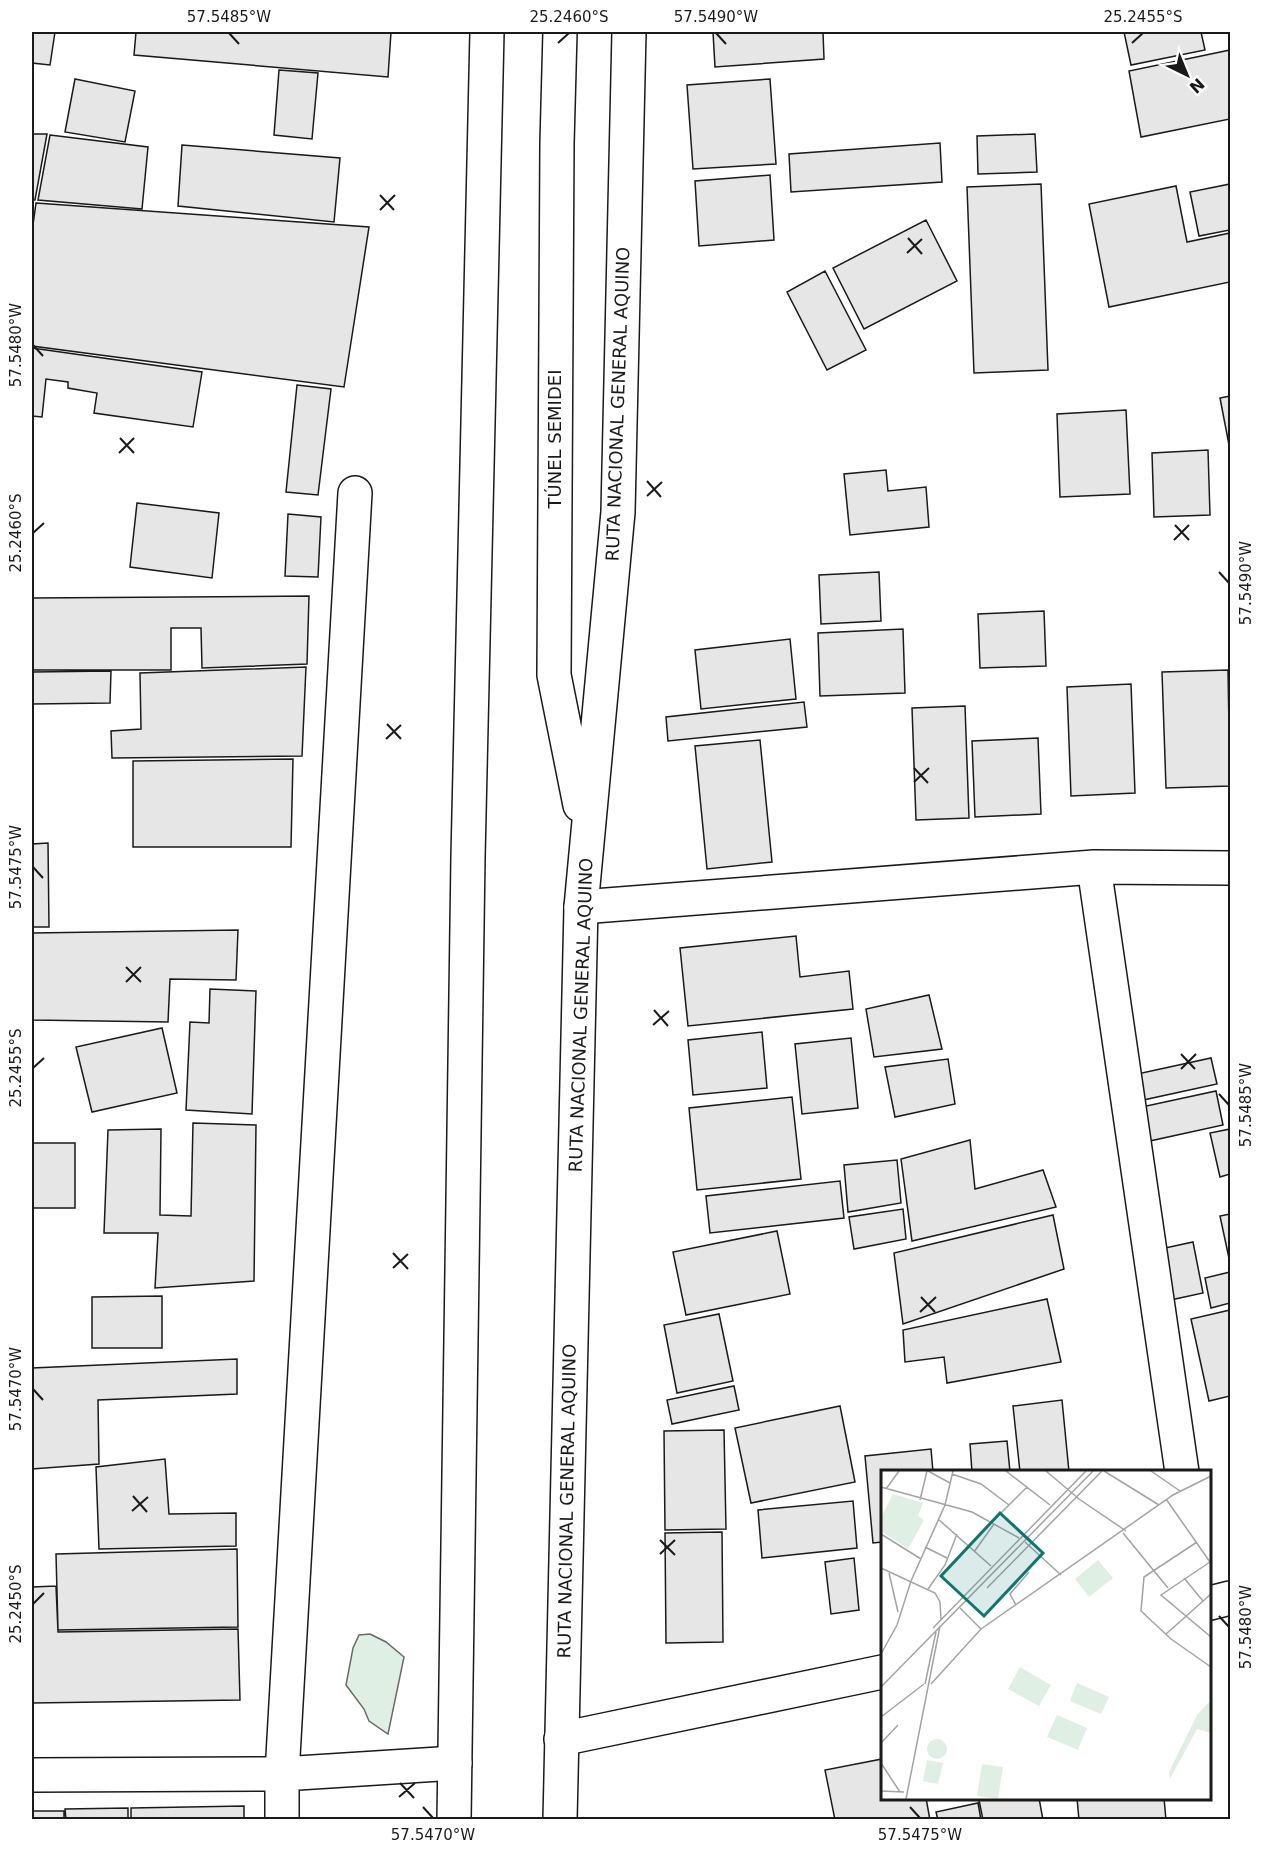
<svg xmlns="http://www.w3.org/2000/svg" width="1262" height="1851" font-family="'DejaVu Sans',sans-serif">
  <rect width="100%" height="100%" fill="#fff"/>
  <!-- green -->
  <path fill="#e0efe3" stroke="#6a6a6a" stroke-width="1.5" d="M 370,1634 L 386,1642 L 404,1657 L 388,1734 L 369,1721 L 364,1709 L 346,1685 L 353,1648 L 359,1635 Z"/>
  <!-- building -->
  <path fill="#e6e6e6" stroke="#1a1a1a" stroke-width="1.5" d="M 32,32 L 55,32 L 50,65 L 32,63 Z
    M 136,32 L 391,32 L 388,77 L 134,55 Z
    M 713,32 L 823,32 L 824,59 L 715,67 Z
    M 1124,32 L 1201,32 L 1205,50 L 1131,65 Z
    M 1230,50 L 1230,119 L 1141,137 L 1129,71 Z
    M 279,70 L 318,73 L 312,139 L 274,135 Z
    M 75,79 L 135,91 L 125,142 L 65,132 Z
    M 770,79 L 776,164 L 693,169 L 687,85 Z
    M 32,134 L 47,134 L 35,200 L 32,200 Z
    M 1035,134 L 1037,172 L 978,174 L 977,136 Z
    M 50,135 L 148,147 L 142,209 L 38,200 Z
    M 940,143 L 942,182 L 791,192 L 789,154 Z
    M 182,145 L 340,158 L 334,222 L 178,206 Z
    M 770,175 L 774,240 L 699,246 L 695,181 Z
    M 1041,184 L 1048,370 L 974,373 L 967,187 Z
    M 1230,184 L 1230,230 L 1199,236 L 1190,192 Z
    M 1176,186 L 1187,242 L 1230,233 L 1230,282 L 1109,307 L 1089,204 Z
    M 36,203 L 369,227 L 344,387 L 32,346 L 32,232 Z
    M 926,220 L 957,281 L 864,329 L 833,268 Z
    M 825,271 L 866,350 L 827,370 L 787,292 Z
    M 32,348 L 202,372 L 193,427 L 94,413 L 97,393 L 68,388 L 68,382 L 46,379 L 42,417 L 32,416 Z
    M 297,385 L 331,389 L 318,495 L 286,492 Z
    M 1230,396 L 1230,450 L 1220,398 Z
    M 1126,410 L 1130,494 L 1060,497 L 1057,414 Z
    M 1208,450 L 1210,515 L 1154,517 L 1152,453 Z
    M 886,470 L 888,491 L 926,487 L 929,527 L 850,535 L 844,474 Z
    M 137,503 L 219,513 L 212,578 L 130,567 Z
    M 288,514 L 321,517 L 318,577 L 285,576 Z
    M 879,572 L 881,621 L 821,624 L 819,575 Z
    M 309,596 L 307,664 L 202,668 L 201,628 L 171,628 L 171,670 L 32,670 L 32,598 Z
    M 1044,611 L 1046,666 L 980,668 L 978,614 Z
    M 903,629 L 905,693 L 820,696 L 818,633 Z
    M 790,639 L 796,699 L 701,709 L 695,650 Z
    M 306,667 L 302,756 L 112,758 L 111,731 L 141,729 L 140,673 Z
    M 1228,670 L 1230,786 L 1166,788 L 1162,672 Z
    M 111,671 L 110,703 L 32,704 L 32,672 Z
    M 1131,684 L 1135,793 L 1071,796 L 1067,687 Z
    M 804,702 L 807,727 L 668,741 L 666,717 Z
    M 965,706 L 969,818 L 916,820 L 912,708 Z
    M 1038,738 L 1041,814 L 975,817 L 972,741 Z
    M 760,740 L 772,862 L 707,869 L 695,746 Z
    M 293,759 L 291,847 L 133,847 L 133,761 Z
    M 48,843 L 49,927 L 32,927 L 32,844 Z
    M 238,930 L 236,980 L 170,979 L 168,1022 L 32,1020 L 32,933 Z
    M 796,936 L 800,977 L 849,971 L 853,1009 L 688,1026 L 680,948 Z
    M 210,989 L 256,991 L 252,1114 L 186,1110 L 190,1022 L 209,1023 Z
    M 929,995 L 942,1049 L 874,1057 L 866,1009 Z
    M 162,1028 L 177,1093 L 92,1112 L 76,1047 Z
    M 762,1032 L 767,1088 L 693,1095 L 688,1040 Z
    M 851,1038 L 858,1108 L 802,1114 L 795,1044 Z
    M 1211,1058 L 1217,1084 L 1134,1102 L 1128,1076 Z
    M 948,1059 L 955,1104 L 895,1117 L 885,1067 Z
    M 1216,1091 L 1223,1125 L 1145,1142 L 1137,1108 Z
    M 792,1097 L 801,1179 L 697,1190 L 689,1108 Z
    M 193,1123 L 256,1125 L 254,1281 L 155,1288 L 158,1233 L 104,1233 L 108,1130 L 161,1129 L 160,1215 L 191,1216 Z
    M 1230,1129 L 1230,1174 L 1220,1177 L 1210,1133 Z
    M 970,1140 L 975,1189 L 1043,1170 L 1056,1207 L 912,1241 L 901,1159 Z
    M 32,1143 L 75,1143 L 75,1208 L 32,1208 Z
    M 897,1160 L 901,1203 L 848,1212 L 844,1165 Z
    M 840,1181 L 844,1218 L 710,1233 L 706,1196 Z
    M 903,1209 L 906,1239 L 854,1249 L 849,1217 Z
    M 1230,1214 L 1230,1263 L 1220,1216 Z
    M 1053,1215 L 1064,1269 L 903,1324 L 894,1253 Z
    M 777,1231 L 790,1294 L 686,1315 L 673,1252 Z
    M 1193,1242 L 1203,1293 L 1161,1302 L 1151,1251 Z
    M 1230,1272 L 1230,1303 L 1211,1308 L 1205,1278 Z
    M 162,1296 L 162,1348 L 92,1348 L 92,1297 Z
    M 1047,1299 L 1061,1362 L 947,1383 L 944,1357 L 905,1362 L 903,1330 Z
    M 1230,1310 L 1230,1396 L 1209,1401 L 1191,1319 Z
    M 719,1314 L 733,1381 L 677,1393 L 664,1325 Z
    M 237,1359 L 237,1394 L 98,1400 L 99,1464 L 32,1469 L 32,1368 Z
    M 734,1386 L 739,1410 L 672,1424 L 667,1400 Z
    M 1062,1400 L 1069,1472 L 1020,1472 L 1013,1406 Z
    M 840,1406 L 855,1482 L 751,1503 L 735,1428 Z
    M 724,1430 L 726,1529 L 665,1530 L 664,1431 Z
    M 1007,1441 L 1010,1472 L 972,1472 L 970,1444 Z
    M 931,1449 L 933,1472 L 882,1472 L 882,1542 L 873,1543 L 865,1456 Z
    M 165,1459 L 169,1514 L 236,1513 L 236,1546 L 99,1549 L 96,1467 Z
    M 853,1501 L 857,1548 L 762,1558 L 758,1510 Z
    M 722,1532 L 723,1642 L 666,1643 L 665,1533 Z
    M 237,1549 L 238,1627 L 58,1630 L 56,1554 Z
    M 854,1558 L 859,1610 L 831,1614 L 825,1562 Z
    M 56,1586 L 58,1632 L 238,1629 L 240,1700 L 32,1703 L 32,1587 Z
    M 882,1759 L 882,1798 L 926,1798 L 930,1820 L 835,1820 L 825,1770 Z
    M 989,1798 L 1039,1798 L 1043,1820 L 983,1820 L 979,1800 Z
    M 1077,1798 L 1164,1798 L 1166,1820 L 1079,1820 Z
    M 978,1803 L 981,1820 L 938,1820 L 936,1812 Z
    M 244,1806 L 244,1820 L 131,1820 L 131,1808 Z
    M 128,1808 L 128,1820 L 66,1820 L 65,1809 Z
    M 32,1811 L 64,1811 L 64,1820 L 32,1820 Z"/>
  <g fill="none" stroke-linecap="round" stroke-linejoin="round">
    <defs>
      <path id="minor" d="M 1094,867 L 1182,1472
        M 581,907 L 1094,867 L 1230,868
        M 1210,1603 L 1230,1598
        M 561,1739 L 882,1672
        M 32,1775 L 282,1774 L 455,1763
        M 282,1820 L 282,1774 L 355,493"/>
      <path id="trunk" d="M 560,32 L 557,143 L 554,675 L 580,805
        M 454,1820 L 468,857 L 487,32
        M 560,1820 L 581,907 L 618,512 L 629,32"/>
    </defs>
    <!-- minor casing -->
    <use href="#minor" stroke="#1a1a1a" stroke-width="36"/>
    <!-- trunk casing -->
    <use href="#trunk" stroke="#1a1a1a" stroke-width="36"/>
    <!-- minor -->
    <use href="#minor" stroke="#fff" stroke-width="33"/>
    <!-- trunk -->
    <use href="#trunk" stroke="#fff" stroke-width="33"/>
  </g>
  <!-- ticks -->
  <path fill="none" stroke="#1a1a1a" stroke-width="2" d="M 229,33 L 239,44M 716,33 L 726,44M 558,43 L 569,33M 1132,43 L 1143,33M 380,195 L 394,210M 380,210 L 395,195M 908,238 L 922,254M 907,253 L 922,239M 33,345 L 43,356M 120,438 L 134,453M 119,453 L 134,438M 647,481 L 661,497M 647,496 L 662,482M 1175,525 L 1189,540M 33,533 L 44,523M 1174,540 L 1189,525M 1219,572 L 1229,583M 387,724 L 401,739M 386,739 L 401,725M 914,768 L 928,783M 914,782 L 929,768M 33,867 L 43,878M 126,967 L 141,982M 126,982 L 141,967M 654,1010 L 668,1026M 653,1025 L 669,1011M 1181,1054 L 1195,1069M 33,1068 L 44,1058M 1181,1069 L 1196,1054M 1219,1094 L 1229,1105M 393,1253 L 408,1269M 393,1268 L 408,1254M 921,1297 L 935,1312M 920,1312 L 936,1297M 33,1389 L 43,1400M 133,1496 L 147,1512M 132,1511 L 148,1497M 660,1540 L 675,1555M 660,1554 L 675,1540M 33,1604 L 44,1593M 1219,1616 L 1229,1627M 400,1783 L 414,1798M 399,1797 L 415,1783M 423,1807 L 433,1818M 910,1807 L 920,1818"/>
  <g text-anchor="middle" stroke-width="4.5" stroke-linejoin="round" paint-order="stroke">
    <!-- street labels -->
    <g font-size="18" fill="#1a1a1a" stroke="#fff">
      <text transform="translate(618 404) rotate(-88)" y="6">RUTA NACIONAL GENERAL AQUINO</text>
      <text transform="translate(555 439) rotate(-90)" y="6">TÚNEL SEMIDEI</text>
      <text transform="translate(581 1015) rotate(-88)" y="6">RUTA NACIONAL GENERAL AQUINO</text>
      <text transform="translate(567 1501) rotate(-89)" y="6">RUTA NACIONAL GENERAL AQUINO</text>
    </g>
  </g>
  <!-- overview -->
  <g transform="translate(881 1470)">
    <rect width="330" height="330" fill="#fff"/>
    <path d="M 12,24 L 42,33 L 37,46 L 43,50 L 27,79 L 0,61 L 0,47 ZM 217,90 L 232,108 L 208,127 L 194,109 ZM 139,197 L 170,215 L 158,236 L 127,219 ZM 196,213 L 228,227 L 220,244 L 189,231 ZM 330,230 L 330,263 L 316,259 L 289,309 L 288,302 L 316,245 ZM 176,245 L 206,258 L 197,280 L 166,267 ZM46 279a10 10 0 1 1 20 0a10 10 0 1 1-20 0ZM 46,290 L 62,293 L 57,314 L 42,311 ZM 101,294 L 122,297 L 117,329 L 96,326 Z" fill="#e0efe3"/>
    <path fill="none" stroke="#a3a3a3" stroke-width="1.5" d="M 47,1 L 69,13M 125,1 L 169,35M 165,1 L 198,29 L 245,61M 223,1 L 278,35M 270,1 L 299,21M 71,4 L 100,14 L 128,35M 0,17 L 91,42 L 138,68M 5,19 L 18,1M 285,29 L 329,92M 39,30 L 46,1M 57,49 L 110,96M 111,52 L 146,17M 242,63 L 287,118M 0,64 L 40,89M 144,72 L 180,105M 316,72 L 263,107 L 260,141 L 290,169 L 330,197M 44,77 L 66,88M 93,82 L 113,54M 329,92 L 280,125 L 330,167M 0,98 L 54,123 L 59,132 L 60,150M 8,103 L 17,142M 303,108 L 322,131M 106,118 L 221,1M 47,119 L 64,95 L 76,64M 135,135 L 129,124 L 148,102M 79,138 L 100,159M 52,158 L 205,1M 285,164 L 330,124M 0,184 L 16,155 L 30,111 L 64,35 L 72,1M 44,214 L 55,162M 50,214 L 100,159 L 292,25 L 330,6M 0,217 L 212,1M 0,247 L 43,214M 0,273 L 17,255M 0,293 L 19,322M 0,321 L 23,322M 25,329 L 59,156"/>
    <path fill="#0f766e" fill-opacity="0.15" stroke="#0f766e" stroke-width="3" d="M 119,43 L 162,83 L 103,146 L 60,106 Z"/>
    <rect width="330" height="330" fill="none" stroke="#1a1a1a" stroke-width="3"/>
  </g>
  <!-- border -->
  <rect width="1262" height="1851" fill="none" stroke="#ffffff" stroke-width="66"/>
  <!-- north arrow -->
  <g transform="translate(1187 75) rotate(137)" stroke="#ffffff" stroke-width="4.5" paint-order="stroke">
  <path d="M0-4.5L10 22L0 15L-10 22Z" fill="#1a1a1a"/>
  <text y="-9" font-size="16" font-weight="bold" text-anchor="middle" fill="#1a1a1a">N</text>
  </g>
  <rect x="33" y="33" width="1196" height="1785" fill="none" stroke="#1a1a1a" stroke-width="2"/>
  <g font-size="15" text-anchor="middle" fill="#1a1a1a">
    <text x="229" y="22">57.5485°W</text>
    <text x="569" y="22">25.2460°S</text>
    <text x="716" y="22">57.5490°W</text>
    <text x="1143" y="22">25.2455°S</text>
    <text transform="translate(16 345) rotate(-90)" y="5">57.5480°W</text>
    <text transform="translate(16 533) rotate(-90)" y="5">25.2460°S</text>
    <text transform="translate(1246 583) rotate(-90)" y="5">57.5490°W</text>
    <text transform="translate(16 867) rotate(-90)" y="5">57.5475°W</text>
    <text transform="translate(16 1068) rotate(-90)" y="5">25.2455°S</text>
    <text transform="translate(1246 1105) rotate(-90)" y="5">57.5485°W</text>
    <text transform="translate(16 1389) rotate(-90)" y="5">57.5470°W</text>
    <text transform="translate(16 1604) rotate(-90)" y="5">25.2450°S</text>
    <text transform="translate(1246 1627) rotate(-90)" y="5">57.5480°W</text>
    <text x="433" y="1840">57.5470°W</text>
    <text x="920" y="1840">57.5475°W</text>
  </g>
</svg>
